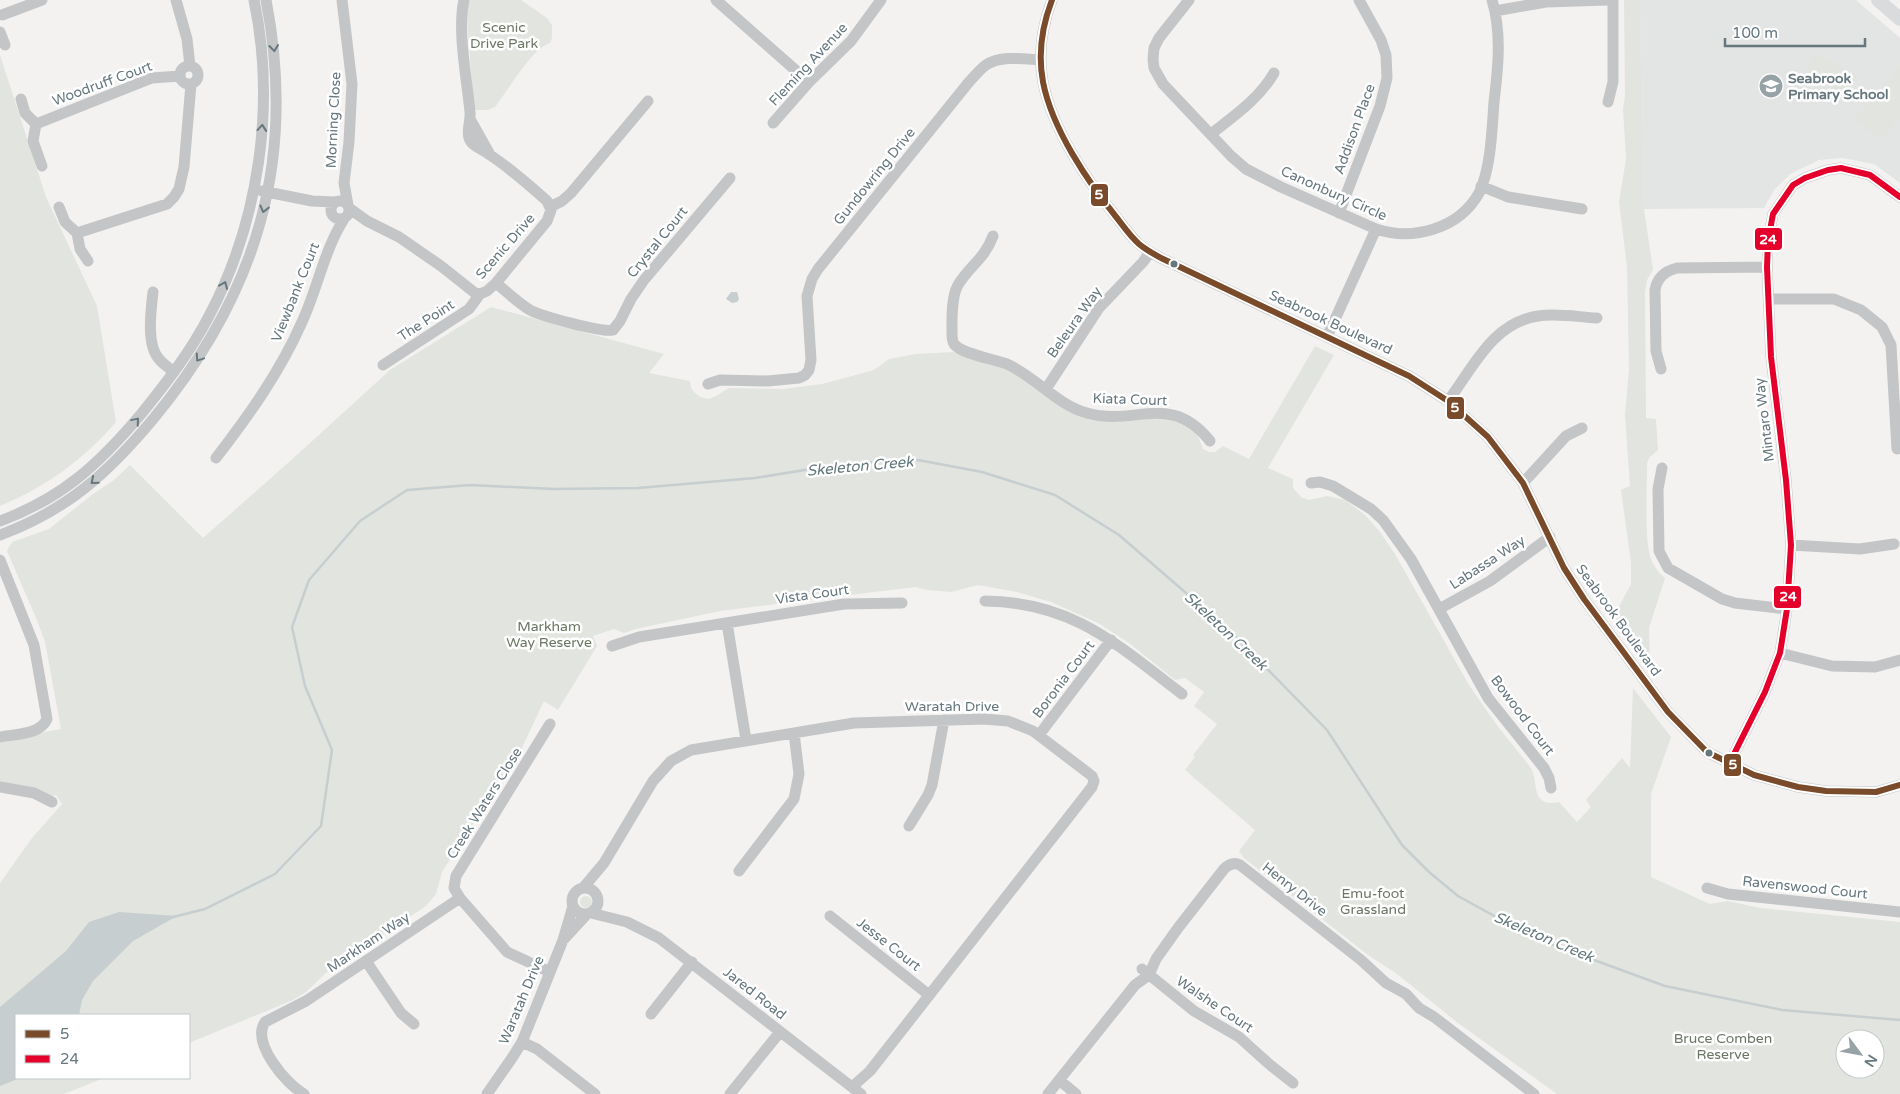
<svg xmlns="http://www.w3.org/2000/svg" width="1900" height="1094" font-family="'Varela Round',sans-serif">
  <rect width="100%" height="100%" fill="#f3f2f1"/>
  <!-- built -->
  <path fill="#e3e4e4" d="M 1641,0 L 1856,0 L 1900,38 L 1900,183 L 1874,164 L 1842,158 L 1819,160 L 1790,174 L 1774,190 L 1764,208 L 1644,209 Z"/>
  <!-- green -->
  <path fill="#e2e4df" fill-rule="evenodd" d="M 468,0 L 521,0 L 547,18 L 552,25 L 552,38 L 550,43 C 532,48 507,92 495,107 L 488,110 L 476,110 L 473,106 L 467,15 Z
    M 1624,0 L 1641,0 L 1644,209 L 1653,270 L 1647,280 L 1645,292 L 1646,418 L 1656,419 L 1658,450 L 1649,458 L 1647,464 C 1647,486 1644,540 1651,559 C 1654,567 1659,573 1665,578 L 1649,628 L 1650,664 L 1614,616 L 1631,584 L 1631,563 L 1621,490 L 1630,486 L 1625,415 L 1629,369 L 1627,267 L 1619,202 L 1626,159 L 1623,109 L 1625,96 Z
    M 1816,52 L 1858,77 L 1845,97 L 1809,75 L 1807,66 Z
    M 0,55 L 46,197 L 97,306 L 116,422 C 83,460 46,487 0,506 Z
    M 1900,66 L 1900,116 L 1879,140 L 1855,119 Z
    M 491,307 L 664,354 L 649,373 L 690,381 L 691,388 L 695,393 L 700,397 L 709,399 L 716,396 L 729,388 L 783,389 L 822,384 L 874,370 L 889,359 L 916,354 L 953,352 L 998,365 L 1019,376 L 1062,406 L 1161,417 L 1188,425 L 1198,436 L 1203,449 L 1209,452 L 1215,452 L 1223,446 L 1249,459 L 1315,346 L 1334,355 L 1268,468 L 1293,479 L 1293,488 L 1301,497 L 1309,500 L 1327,496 L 1345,500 L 1365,515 L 1380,532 L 1395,554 L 1469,685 L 1496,724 L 1531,768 C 1539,783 1530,808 1559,802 L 1577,822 L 1591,807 L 1586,800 L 1622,758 L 1630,768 L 1633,688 L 1671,737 L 1651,794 L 1651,877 L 1710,904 L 1728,901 L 1760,908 L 1900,922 L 1900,1094 L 1557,1094 L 1458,1023 L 1397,974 L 1368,955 L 1244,858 L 1239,851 L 1255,830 L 1185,770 L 1195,757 L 1193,755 L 1217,724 L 1194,706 L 1204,692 L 1185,678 L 1175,680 L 1129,643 L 1098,623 L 1051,602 L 1017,592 L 978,585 L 951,592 L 927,590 L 915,587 L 720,611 L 636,629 L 624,633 L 614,629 L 593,636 L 597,646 L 558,710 L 544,701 L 519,754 L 442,872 L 436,894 L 426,906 L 328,971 L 306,992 L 293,1000 L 189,1043 L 189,1015 L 16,1015 L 16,1078 L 104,1078 L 64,1094 L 0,1094 L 0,883 L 32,838 L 62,804 L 56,795 L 53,796 L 0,782 L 0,740 L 61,729 L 45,642 L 37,620 L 7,551 L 12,542 L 49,529 L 93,494 L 114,480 L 130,465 L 203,538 L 298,454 L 390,370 ZM 1845,1039 L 1875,1039 L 1875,1069 L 1845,1069 Z
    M580 902a6 6 0 1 1 12 0a6 6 0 1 1-12 0Z"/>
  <!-- water -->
  <path fill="#c6cecf" d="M 731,292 L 737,292 L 739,299 L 737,302 L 732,303 L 726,299 Z
    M 119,912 L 177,916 L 133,941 L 93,981 L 82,1000 L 79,1015 L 16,1015 L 16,1078 L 20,1078 L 0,1086 L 0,1007 L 66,951 L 89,922 Z"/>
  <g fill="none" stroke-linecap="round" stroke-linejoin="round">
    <!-- stream -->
    <path stroke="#c6cecf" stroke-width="2.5" d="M 173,917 L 205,909 L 275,874 L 321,826 L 332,750 L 305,686 L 292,627 L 309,580 L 360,521 L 407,490 L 470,485 L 554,489 L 638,488 L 755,478 L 842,464 L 918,460 L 982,472 L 1055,495 L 1119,535 L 1230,631 L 1327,730 L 1402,845 L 1429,872 L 1458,896 L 1507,923 L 1553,945 L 1665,986 L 1782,1010 L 1900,1020"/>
    <!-- minor -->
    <path stroke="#c3c5c6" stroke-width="11" d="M 176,0 L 187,39 L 190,66
      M 342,0 L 352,84 L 349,142 L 344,183 L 348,205
      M 464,0 C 457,30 467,80 470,112 C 471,122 465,133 471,142 C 476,148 484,150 490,155 C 510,168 529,185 547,201 L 551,210 L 547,221 L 496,283 L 487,291 L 480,294
      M 716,0 L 809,82
      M 1052,0 C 1042,26 1038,55 1043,82 C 1052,129 1088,182 1117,218 C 1124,227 1130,236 1139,244 C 1146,250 1154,254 1161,258 L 1409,376 L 1448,401 L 1488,437 L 1523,483 L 1564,568 L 1584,599 L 1668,712 L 1707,752 L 1754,775 L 1798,787 L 1826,791 L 1876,792 L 1900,785
      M 1189,0 L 1159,38 L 1154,48 L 1153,59 L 1154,68 L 1163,84 L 1231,156 L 1246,169 L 1281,187 L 1376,229 C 1413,241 1459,229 1479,193 C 1491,169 1492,129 1494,102 C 1498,69 1502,33 1492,0
      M 1495,11 L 1546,2 L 1607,0
      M 2,15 L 42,0
      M 0,32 L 5,45
      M180 75a9 9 0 1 1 18 0a9 9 0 1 1-18 0Z
      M 21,99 L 25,113 L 36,124 L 33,141 L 42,166
      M 1608,102 L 1613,82 L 1613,0
      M 470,119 L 489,153
      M 773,123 L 809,82 L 851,41 L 881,0
      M 36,124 L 152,78 L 180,76
      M 1211,134 C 1234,116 1259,99 1274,73
      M 1481,186 L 1508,197 L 1582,209
      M 262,191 L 312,201 L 334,202
      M331 210a9 9 0 1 1 18 0a9 9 0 1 1-18 0Z
      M 59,207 L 65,222 L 77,233 L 80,249 L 88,261
      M 550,207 L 562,201 L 571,193 L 648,101
      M 349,208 L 367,221 L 399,237 L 441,266 L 475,293 L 480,294
      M 1339,213 L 1380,106 L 1387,78 L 1386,55 L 1381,40 L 1359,0
      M 77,233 L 167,204 L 174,197 L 179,189 L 184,167 L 191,84
      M 993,236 C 984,260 970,265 958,285 C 951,297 952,320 952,333 C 952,337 952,341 954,344 C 961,354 994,359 1007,364 C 1036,377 1057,405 1087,413 C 1135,427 1170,391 1210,441
      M 496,283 C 507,292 518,303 530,310 C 541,316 603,333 613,330 L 620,321 L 631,299 L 644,280 L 730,178
      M 153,292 C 151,310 146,345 159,359 C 163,364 169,368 174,372
      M 1769,299 L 1834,299 L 1861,310 L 1882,327 L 1891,345 L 1897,449
      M 1327,337 L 1376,229
      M 383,365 L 469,309 L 480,294
      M 1661,369 L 1656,351 L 1655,290 C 1657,278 1665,271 1677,268 L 1767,267
      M 708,384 L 720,380 L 768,381 L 799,378 L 805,375 L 809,370 L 811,360 L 807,296 L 812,279 L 818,269 L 969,82 C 975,76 980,69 986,65 C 1001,55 1024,59 1041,60
      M 1046,389 L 1099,308 L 1143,262 L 1150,252
      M 1448,401 C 1473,368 1492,323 1538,316 C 1557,313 1578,317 1597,318
      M 216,458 C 249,415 280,372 302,322 C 317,290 325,248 344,219
      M 1662,468 L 1658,489 L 1659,551 L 1668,568 L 1722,599 L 1735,603 L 1787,609
      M 1311,483 L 1320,482 L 1333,486 L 1371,509 L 1383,520 L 1411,559 L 1488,698 L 1544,768 L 1549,778 L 1551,788
      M 1523,483 L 1566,436 L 1582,428
      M 0,521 C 63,498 100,463 142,413 C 167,382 191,351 209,316 C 259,222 276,105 254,0
      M 0,535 C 68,510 109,472 154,418 C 257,293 297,160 266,0
      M 1791,545 L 1860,549 L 1894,544
      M 0,560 L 34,645 L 47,719 C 40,735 15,734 0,737
      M 985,601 C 1073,602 1116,644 1182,694
      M 1439,609 L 1490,581 L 1550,537
      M 727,623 L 746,740
      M 612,646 L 639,637 L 844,604 L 902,603
      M 1780,653 L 1832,666 L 1875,667 L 1900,660
      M 1039,735 L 1111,640
      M 1729,764 L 1765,692 L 1780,653 L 1787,609 L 1791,545 L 1786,480 L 1771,357 L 1767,267 L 1768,241 L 1773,214 L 1793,185 L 1805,178 L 1828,170 L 1841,168 L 1870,175 L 1900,197
      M 0,787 L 34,793 L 52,802
      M 909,826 L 928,795 L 932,785 L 944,720
      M 739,871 L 794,799 L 799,774 L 794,733
      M572 901a13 13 0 1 1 26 0a13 13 0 1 1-26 0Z
      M 583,888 L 604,863 L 653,781 L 671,761 L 691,750 L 854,723 L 984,719 L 1008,721 L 1033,731 L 1092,776 L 1094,781 L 1092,787 L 870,1071 L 852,1087
      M 1707,888 L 1728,894 L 1900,912
      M 460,898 L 454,888 L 456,876 L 550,724
      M 591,913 L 627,922 L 659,938 L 861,1094
      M 830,916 L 929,995
      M 564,939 L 587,914
      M 366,961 L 401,1013 L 414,1024
      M 1142,969 L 1194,1011 L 1239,1037 L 1269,1064 L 1293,1083
      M 651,1014 L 692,962
      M 522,1042 L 537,1049 L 595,1094
      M 1059,1080 L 1076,1094
      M 304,1094 C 286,1084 251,1043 265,1022 L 306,1001 L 460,898 L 507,952 L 550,972
      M 487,1094 L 512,1058 L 522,1042 L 563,940 L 573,906
      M 730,1094 L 780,1032
      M 1048,1094 L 1135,985 L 1149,975 L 1156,959 L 1178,928 L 1224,869 C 1229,864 1234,862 1240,865 L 1361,960 L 1386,983 L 1406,994 L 1419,1008 L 1434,1017 L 1534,1094"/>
    <!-- major -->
    <path stroke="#dadbdc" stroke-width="14" d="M 1878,0 L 1900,19"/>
    <defs>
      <path id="bus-1" d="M 1052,0 C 1042,26 1038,55 1043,82 C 1052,129 1088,182 1117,218 C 1124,227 1130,236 1139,244 C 1146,250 1154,254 1161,258 L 1409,376 L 1448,401 L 1488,437 L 1523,483 L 1564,568 L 1584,599 L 1668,712 L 1707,752 L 1754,775 L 1798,787 L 1826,791 L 1876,792 L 1900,785"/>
      <path id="bus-2" d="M 1729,764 L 1765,692 L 1780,653 L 1787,609 L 1791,545 L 1786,480 L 1771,357 L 1767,267 L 1768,241 L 1773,214 L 1793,185 L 1805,178 L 1828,170 L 1841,168 L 1870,175 L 1900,197"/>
    </defs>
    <!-- bus-1 casing -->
    <use href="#bus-1" stroke="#fff" stroke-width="10"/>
    <!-- bus-2 casing -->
    <use href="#bus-2" stroke="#fff" stroke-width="10"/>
    <!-- bus-1 -->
    <use href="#bus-1" stroke="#7a4b2a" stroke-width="6"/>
    <!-- bus-2 -->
    <use href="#bus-2" stroke="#e4002b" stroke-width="6"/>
  </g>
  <!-- one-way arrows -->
  <defs><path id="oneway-chevron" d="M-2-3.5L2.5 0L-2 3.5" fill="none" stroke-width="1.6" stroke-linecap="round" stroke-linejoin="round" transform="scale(1.25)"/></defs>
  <g stroke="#66777e">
    <use href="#oneway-chevron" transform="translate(274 48) rotate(83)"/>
    <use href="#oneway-chevron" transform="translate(262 128) rotate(-85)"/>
    <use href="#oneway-chevron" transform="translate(264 209) rotate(104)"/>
    <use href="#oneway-chevron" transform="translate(224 285) rotate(-67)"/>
    <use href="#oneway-chevron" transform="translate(199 358) rotate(124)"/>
    <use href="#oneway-chevron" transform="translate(136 421) rotate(-50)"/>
    <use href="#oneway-chevron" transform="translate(94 481) rotate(140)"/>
  </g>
  <!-- icons -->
  <defs>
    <symbol id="school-disc" viewBox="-11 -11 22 22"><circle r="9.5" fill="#97a2a6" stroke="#fff"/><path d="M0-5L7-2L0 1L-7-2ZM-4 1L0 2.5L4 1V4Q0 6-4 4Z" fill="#fff"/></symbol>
  </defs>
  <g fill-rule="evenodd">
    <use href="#school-disc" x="1757" y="72" width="28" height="28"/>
  </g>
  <!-- markers -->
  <g fill="#66777e" stroke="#fff" stroke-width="2">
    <circle cx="1174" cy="264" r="4.5"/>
    <circle cx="1709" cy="753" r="4.5"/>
  </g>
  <g text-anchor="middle" stroke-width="5" stroke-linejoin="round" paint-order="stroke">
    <!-- park labels -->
    <g font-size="14" fill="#6b7664" stroke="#fff">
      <text x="504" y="32">Scenic<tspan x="504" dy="16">Drive Park</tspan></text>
      <text x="549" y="631">Markham<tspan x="549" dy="16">Way Reserve</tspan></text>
      <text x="1373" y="898">Emu-foot<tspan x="1373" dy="16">Grassland</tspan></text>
      <text x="1723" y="1043">Bruce Comben<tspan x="1723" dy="16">Reserve</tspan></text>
    </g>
    <!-- street labels -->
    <g font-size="14" fill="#66777e" stroke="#fff">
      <text transform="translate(808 64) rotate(-47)" y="5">Fleming Avenue</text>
      <text transform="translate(102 83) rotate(-20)" y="5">Woodruff Court</text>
      <text transform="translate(333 120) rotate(-87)" y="5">Morning Close</text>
      <text transform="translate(1354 129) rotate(-70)" y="5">Addison Place</text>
      <text transform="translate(874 176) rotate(-51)" y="5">Gundowring Drive</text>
      <text transform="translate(1334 193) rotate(24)" y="5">Canonbury Circle</text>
      <text transform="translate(657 242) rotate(-51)" y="5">Crystal Court</text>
      <text transform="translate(505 246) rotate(-49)" y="5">Scenic Drive</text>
      <text transform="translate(295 292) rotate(-68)" y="5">Viewbank Court</text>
      <text transform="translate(426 320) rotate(-33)" y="5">The Point</text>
      <text transform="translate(1074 322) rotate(-55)" y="5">Beleura Way</text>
      <text transform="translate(1331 322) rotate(25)" y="5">Seabrook Boulevard</text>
      <text transform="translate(1130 399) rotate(2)" y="5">Kiata Court</text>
      <text transform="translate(1764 420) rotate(-97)" y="5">Mintaro Way</text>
      <text transform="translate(1487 562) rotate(-33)" y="5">Labassa Way</text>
      <text transform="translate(812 594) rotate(-8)" y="5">Vista Court</text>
      <text transform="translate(1619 620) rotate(54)" y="5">Seabrook Boulevard</text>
      <text transform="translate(1063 679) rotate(-53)" y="5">Boronia Court</text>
      <text x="952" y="711">Waratah Drive</text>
      <text transform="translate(1523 715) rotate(53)" y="5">Bowood Court</text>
      <text transform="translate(484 803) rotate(-58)" y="5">Creek Waters Close</text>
      <text transform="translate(1805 887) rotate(6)" y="5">Ravenswood Court</text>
      <text transform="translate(1295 889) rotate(38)" y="5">Henry Drive</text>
      <text transform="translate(368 942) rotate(-34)" y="5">Markham Way</text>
      <text transform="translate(889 944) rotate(38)" y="5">Jesse Court</text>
      <text transform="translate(755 993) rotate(38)" y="5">Jared Road</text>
      <text transform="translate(521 1000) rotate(-67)" y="5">Waratah Drive</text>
      <text transform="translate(1215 1004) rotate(34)" y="5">Walshe Court</text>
    </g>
    <!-- poi labels -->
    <g font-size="14" font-weight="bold" fill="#66777e" stroke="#fff" text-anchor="start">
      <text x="1788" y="83">Seabrook<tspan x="1788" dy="16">Primary School</tspan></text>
    </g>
    <!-- water labels -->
    <g font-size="15" font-style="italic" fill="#63787b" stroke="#fff">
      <text transform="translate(860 466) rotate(-5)" y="5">Skeleton Creek</text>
      <text transform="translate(1226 631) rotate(43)" y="5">Skeleton Creek</text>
      <text transform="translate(1544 937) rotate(23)" y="5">Skeleton Creek</text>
    </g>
  </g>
  <g stroke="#fff" stroke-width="2">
    <rect x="1090" y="183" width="19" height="24" rx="5" fill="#7a4b2a"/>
    <rect x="1754" y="227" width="29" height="24" rx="5" fill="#e4002b"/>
    <rect x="1446" y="396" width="19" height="24" rx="5" fill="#7a4b2a"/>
    <rect x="1773" y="585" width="29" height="24" rx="5" fill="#e4002b"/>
    <rect x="1723" y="753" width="19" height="24" rx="5" fill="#7a4b2a"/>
  </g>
  <g font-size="14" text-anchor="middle" font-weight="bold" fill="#fff">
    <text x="1099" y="199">5</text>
    <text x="1768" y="244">24</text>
    <text x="1455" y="412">5</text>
    <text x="1788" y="601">24</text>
    <text x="1733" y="769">5</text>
  </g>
  <!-- legend -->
  <rect x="15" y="1014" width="175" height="65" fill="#ffffff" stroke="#c2c9cb"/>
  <rect x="25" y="1030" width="25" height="8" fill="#7a4b2a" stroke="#c2c9cb"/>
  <text x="60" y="1039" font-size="15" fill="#66777e">5</text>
  <rect x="25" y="1055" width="25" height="8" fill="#e4002b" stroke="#c2c9cb"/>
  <text x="60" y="1064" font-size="15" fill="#66777e">24</text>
  <!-- north arrow -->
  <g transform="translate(1860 1054) rotate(122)"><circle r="24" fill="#ffffff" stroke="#c2c9cb"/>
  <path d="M0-4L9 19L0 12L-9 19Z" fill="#97a2a6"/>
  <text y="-8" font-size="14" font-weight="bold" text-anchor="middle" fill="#66777e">N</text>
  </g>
  <!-- scale -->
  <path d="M1725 38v8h140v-8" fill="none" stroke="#66777e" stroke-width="2.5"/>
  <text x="1732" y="38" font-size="15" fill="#66777e" stroke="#ffffff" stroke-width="4" paint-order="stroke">100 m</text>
</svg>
